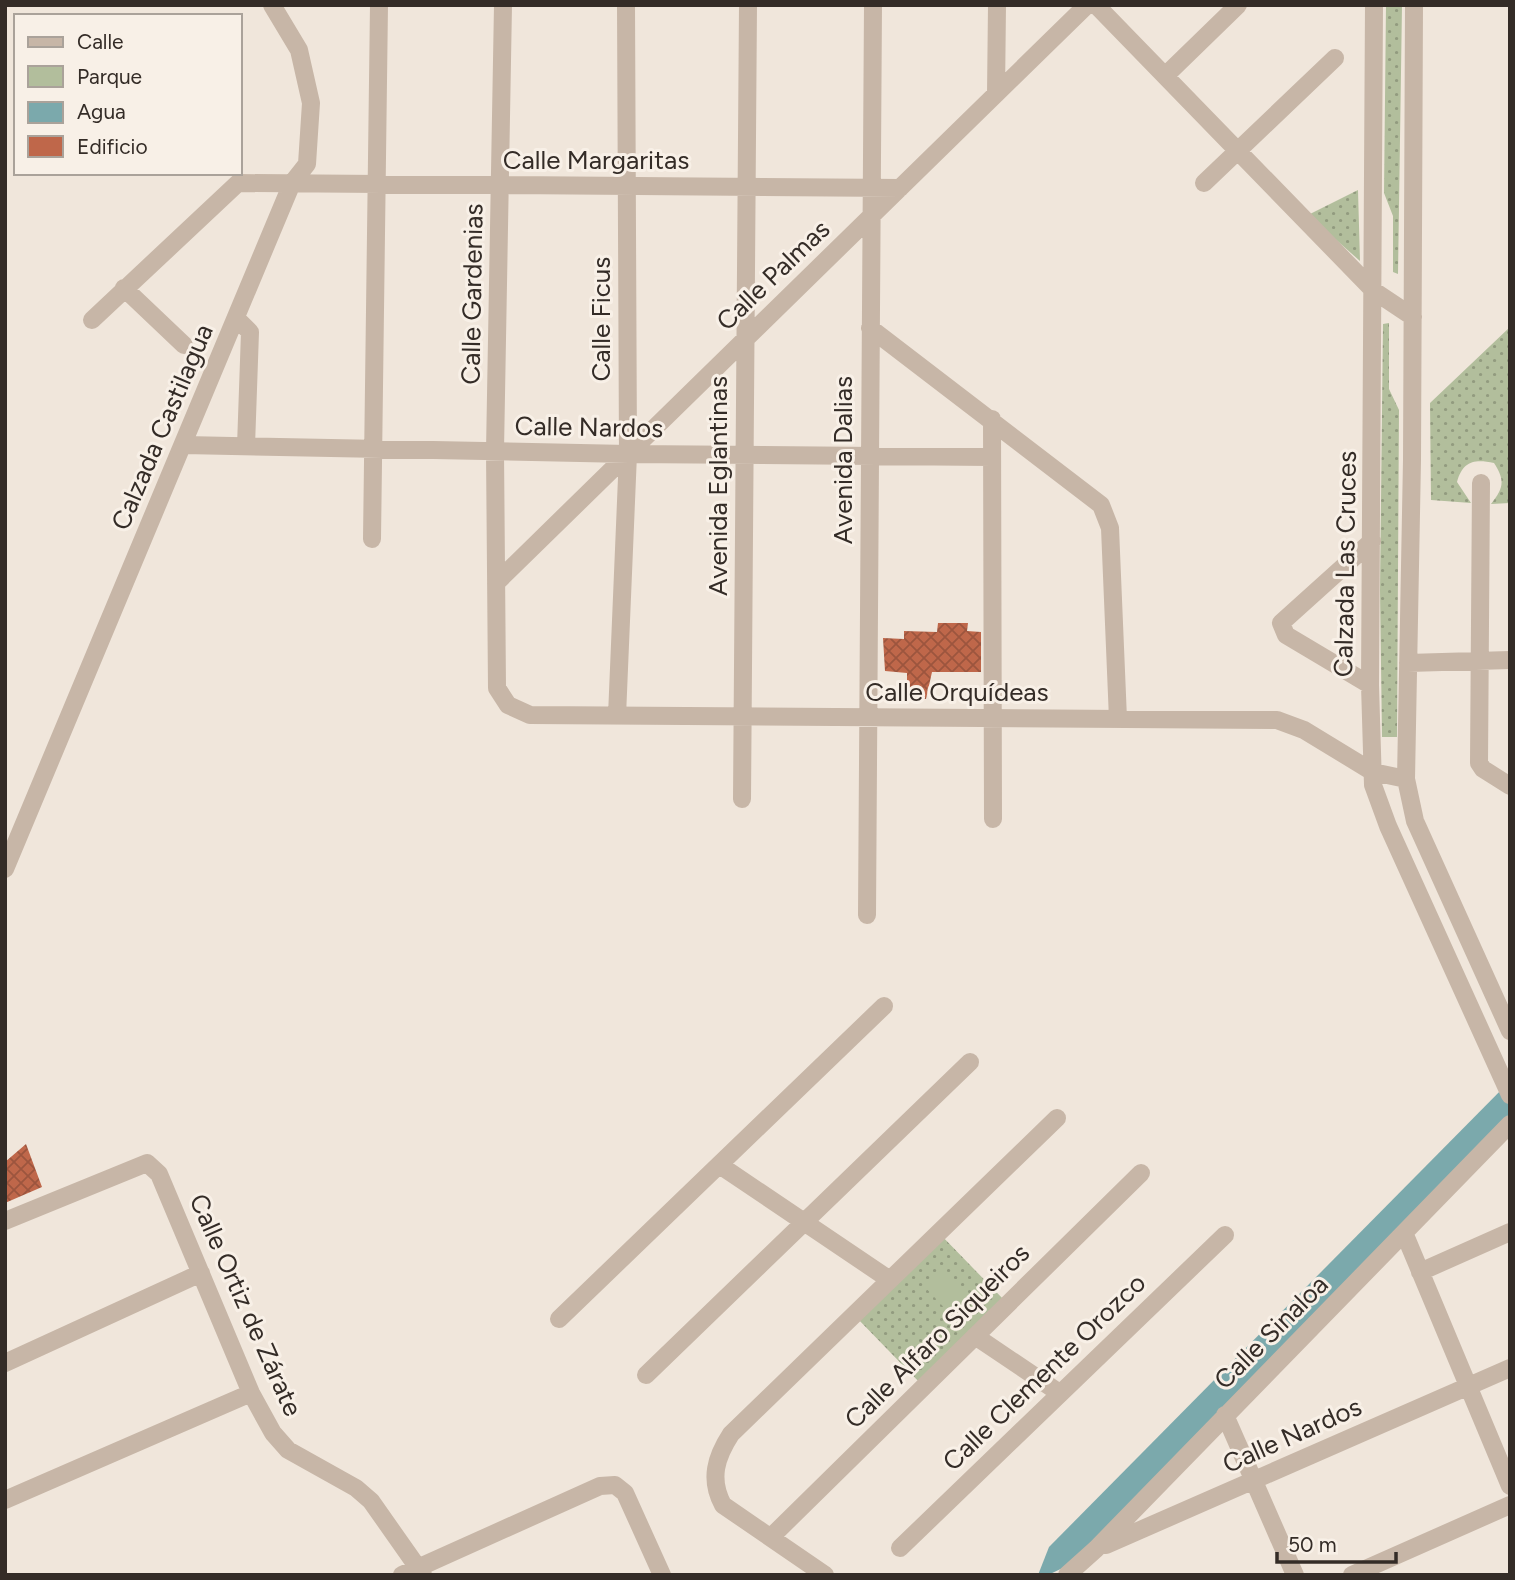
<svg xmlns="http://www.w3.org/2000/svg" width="1515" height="1580" font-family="Figtree,sans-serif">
  <defs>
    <pattern id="green-dots" width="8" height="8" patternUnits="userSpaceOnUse" patternTransform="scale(1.75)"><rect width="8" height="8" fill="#b2be9c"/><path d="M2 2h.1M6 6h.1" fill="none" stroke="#929b7f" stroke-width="1.8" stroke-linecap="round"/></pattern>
    <pattern id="building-cross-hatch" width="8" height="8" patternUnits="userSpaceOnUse" patternTransform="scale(1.75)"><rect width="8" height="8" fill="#bf674a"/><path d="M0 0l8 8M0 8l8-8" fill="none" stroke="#9c553e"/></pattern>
  </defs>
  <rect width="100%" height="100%" fill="#f0e6db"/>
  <!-- green -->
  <path fill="url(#green-dots)" d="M 1386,5 L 1402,5 L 1398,274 L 1393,272 L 1393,216 L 1384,193 Z
    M 1358,190 L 1360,261 L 1308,215 Z
    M 1389,323 L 1389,389 L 1399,410 L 1397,737 L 1382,737 L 1380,590 L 1383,324 Z
    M 1510,327 L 1510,503 L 1491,504 C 1504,488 1505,480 1494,463 C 1474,459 1463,461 1457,482 L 1471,503 L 1431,500 L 1430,403 Z
    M 938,1232 L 1005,1301 L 922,1385 L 856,1317 Z"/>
  <!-- pitch -->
  <path fill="#b2be9c" d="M 939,1271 L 966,1299 L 950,1314 L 924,1286 Z"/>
  <!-- water -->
  <path fill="#7ba9ac" d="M 1510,1081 L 1510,1117 L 1069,1565 L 1048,1575 L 1038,1575 L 1049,1547 Z"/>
  <!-- building -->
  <path fill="url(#building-cross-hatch)" d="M 938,623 L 968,623 L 967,631 L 981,632 L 981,672 L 932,672 L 926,699 L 907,698 L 907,673 L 885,671 L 883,638 L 904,639 L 904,631 L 937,632 Z
    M 26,1144 L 42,1187 L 5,1203 L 5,1162 Z"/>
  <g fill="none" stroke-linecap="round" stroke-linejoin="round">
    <!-- minor -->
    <path stroke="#c7b6a7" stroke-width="18" d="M 503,5 L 495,451 L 497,688 L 508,705 L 530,715 L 1277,720 L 1304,730 L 1373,772 L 1406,779
      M 1096,5 L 1374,291 L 1413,317
      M 1374,5 L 1370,685 L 1373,785 L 1388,826 L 1510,1095
      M 1414,5 L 1412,460 L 1406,779 L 1415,821 L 1510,1031
      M 1165,76 L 1238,5
      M 996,94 L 997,5
      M 1204,183 L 1335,58
      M 124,288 L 184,345
      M 237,319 L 250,332 L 246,446
      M 92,320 L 238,183 L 900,188
      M 870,328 L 1101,505 L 1110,528 L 1118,719
      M 992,419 L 993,819
      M 184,445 L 628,454 L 992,457
      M 1481,483 L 1479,763 L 1483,769 L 1510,786
      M 372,539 L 379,5
      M 496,583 L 1087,5
      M 1408,663 L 1510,660
      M 1370,685 L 1286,635 L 1281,623 L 1372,541
      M 617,716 L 628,454 L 626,5
      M 742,799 L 748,5
      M 5,869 L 292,183 L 307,164 L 311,103 L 299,50 L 272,5
      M 867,915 L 873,5
      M 721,1166 L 890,1280
      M 5,1221 L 147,1163 L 159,1174 L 251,1393 L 273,1433 L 288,1450 L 356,1488 L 371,1501 L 423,1575
      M 1405,1235 L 1510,1486
      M 1420,1272 L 1510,1232
      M 559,1319 L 884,1006
      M 975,1336 L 1058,1392
      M 5,1363 L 201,1273
      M 646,1375 L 970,1062
      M 1225,1415 L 1295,1575
      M 5,1500 L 251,1393
      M 771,1537 L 1141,1173
      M 1106,1545 L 1510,1368
      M 900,1548 L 1225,1235
      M 402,1575 L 600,1486 L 615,1485 L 625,1493 L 662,1575
      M 825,1575 L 723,1505 C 709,1479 716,1457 731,1434 L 1057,1118
      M 1067,1575 L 1096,1549 L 1510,1124
      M 1352,1575 L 1510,1505"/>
  </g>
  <g text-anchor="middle" stroke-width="6" stroke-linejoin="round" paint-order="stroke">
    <!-- street labels -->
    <g font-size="26" fill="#342c27" stroke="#f8f0e7">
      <text x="596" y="169">Calle Margaritas</text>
      <text transform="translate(773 275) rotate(-44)" y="9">Calle Palmas</text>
      <text transform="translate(472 294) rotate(-89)" y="9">Calle Gardenias</text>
      <text transform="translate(601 319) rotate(-90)" y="9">Calle Ficus</text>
      <text transform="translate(162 427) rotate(-67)" y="9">Calzada Castilagua</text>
      <text transform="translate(589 427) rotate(1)" y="9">Calle Nardos</text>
      <text transform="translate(843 460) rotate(-90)" y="9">Avenida Dalias</text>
      <text transform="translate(718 486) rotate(-90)" y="9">Avenida Eglantinas</text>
      <text transform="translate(1345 564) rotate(-89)" y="9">Calzada Las Cruces</text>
      <text x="957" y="701">Calle Orquídeas</text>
      <text transform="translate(246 1305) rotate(66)" y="9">Calle Ortiz de Zárate</text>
      <text transform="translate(1271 1332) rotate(-45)" y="9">Calle Sinaloa</text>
      <text transform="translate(937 1336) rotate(-45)" y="9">Calle Alfaro Siqueiros</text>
      <text transform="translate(1044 1372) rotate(-44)" y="9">Calle Clemente Orozco</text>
      <text transform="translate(1292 1435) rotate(-24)" y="9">Calle Nardos</text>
    </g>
  </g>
  <!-- border -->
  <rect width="1515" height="1580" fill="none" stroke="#342c27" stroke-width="14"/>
  <!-- legend -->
  <rect x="14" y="14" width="228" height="161" fill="#f8f0e7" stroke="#aaa29a" stroke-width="2"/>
  <rect x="28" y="37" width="35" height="10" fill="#c7b6a7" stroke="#aaa29a" stroke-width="2"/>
  <text x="77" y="49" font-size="21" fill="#342c27">Calle</text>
  <rect x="28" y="66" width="35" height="21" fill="#b2be9c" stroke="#aaa29a" stroke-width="2"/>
  <text x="77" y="84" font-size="21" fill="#342c27">Parque</text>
  <rect x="28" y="102" width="35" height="21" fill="#7ba9ac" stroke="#aaa29a" stroke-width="2"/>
  <text x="77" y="119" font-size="21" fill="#342c27">Agua</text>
  <rect x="28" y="136" width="35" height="21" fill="#bf674a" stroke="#aaa29a" stroke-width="2"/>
  <text x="77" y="154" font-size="21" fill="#342c27">Edificio</text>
  <!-- scale -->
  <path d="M1277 1552v10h119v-10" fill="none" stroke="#342c27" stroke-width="3.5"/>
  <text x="1288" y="1552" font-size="21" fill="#342c27" stroke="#f8f0e7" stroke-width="5" paint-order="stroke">50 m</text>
</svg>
